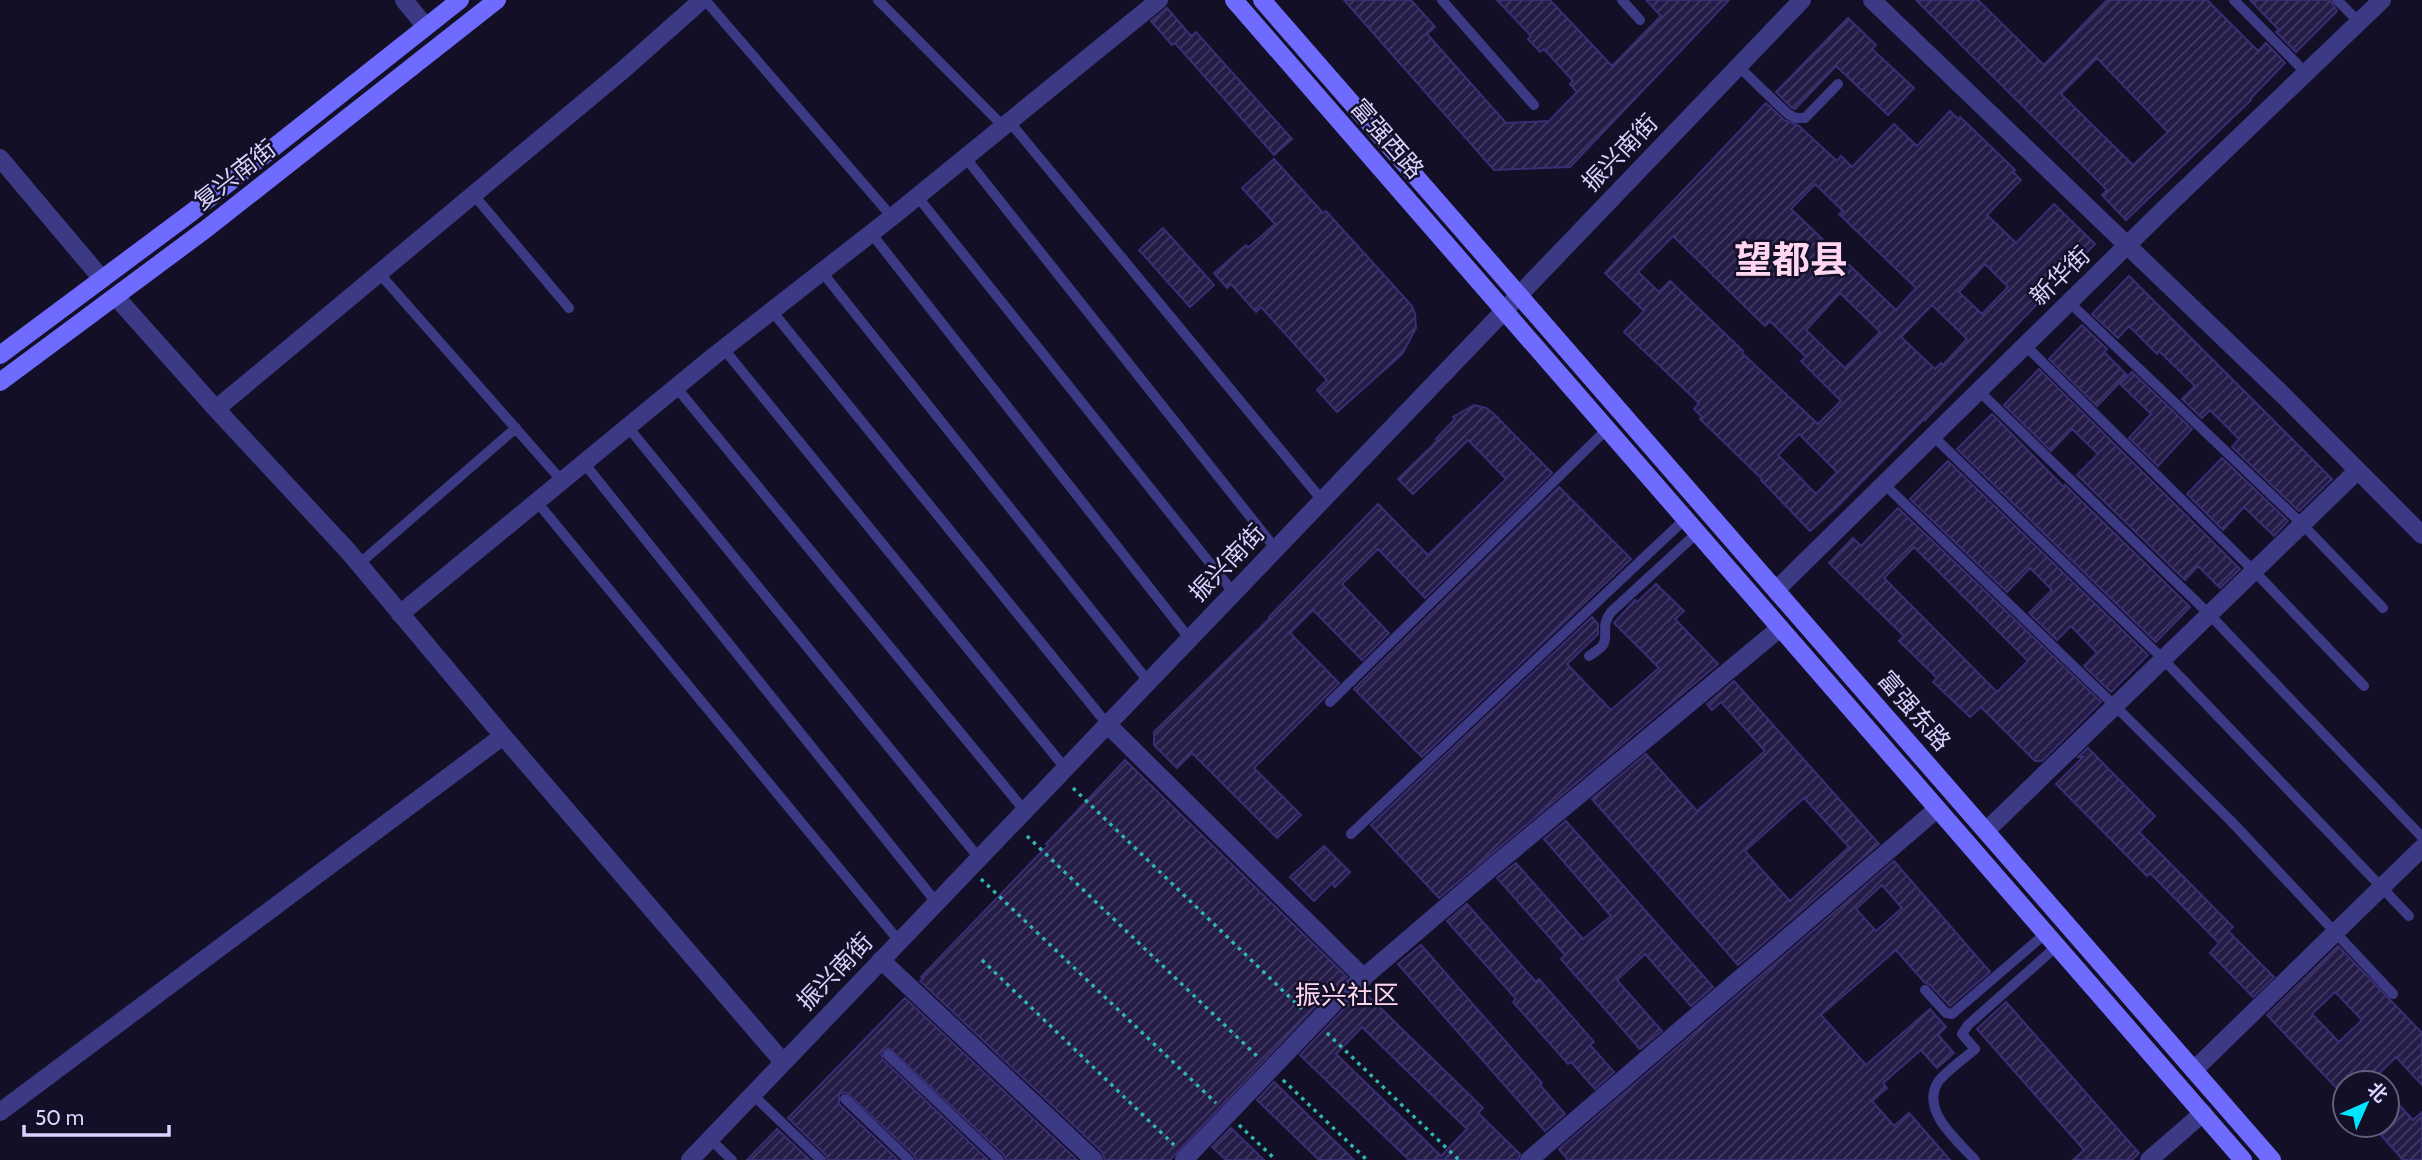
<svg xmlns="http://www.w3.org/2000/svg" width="2422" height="1160" font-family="Cabin,'Noto Sans SC',sans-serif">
  <defs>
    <pattern id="building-hatch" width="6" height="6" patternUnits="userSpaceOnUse" patternTransform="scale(1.75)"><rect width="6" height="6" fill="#241b47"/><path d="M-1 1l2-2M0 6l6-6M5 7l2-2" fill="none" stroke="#433b63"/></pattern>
  </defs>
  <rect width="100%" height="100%" fill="#130f26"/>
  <!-- building -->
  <path fill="url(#building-hatch)" stroke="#3b2d73" stroke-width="2" fill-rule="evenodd" d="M 1344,0 L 1411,0 L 1435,27 L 1427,34 L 1506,123 L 1549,121 L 1577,92 L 1570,84 L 1573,81 L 1544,49 L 1540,52 L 1528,39 L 1531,36 L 1497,0 L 1550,0 L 1612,66 L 1661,16 L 1646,0 L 1729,0 L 1570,167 L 1494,170 Z
    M 1916,0 L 1978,0 L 2044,65 L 2107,0 L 2207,0 L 2258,51 L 2266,43 L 2285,63 L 2250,99 L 2251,100 L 2126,220 L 2102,195 L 2107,190 ZM 2097,58 L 2168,132 L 2133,165 L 2061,94 Z
    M 2250,0 L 2330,0 L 2337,11 L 2296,52 L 2276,32 L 2279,30 Z
    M 1167,8 L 1191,36 L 1196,32 L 1292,139 L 1274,155 L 1175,43 L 1172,45 L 1151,21 Z
    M 1848,18 L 1876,45 L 1872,49 L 1914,88 L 1888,115 L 1836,66 L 1795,109 L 1792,108 L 1776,92 Z
    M 1766,103 L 1784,120 L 1798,125 L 1837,161 L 1841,156 L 1852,167 L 1894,124 L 1917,146 L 1950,111 L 1958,119 L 1960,117 L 1982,138 L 2015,170 L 2013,172 L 2021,180 L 1987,215 L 2016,243 L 2054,204 L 2095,244 L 1925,420 L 1924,419 L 1836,508 L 1810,531 L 1761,480 L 1762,479 L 1700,419 L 1702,417 L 1694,409 L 1699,403 L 1624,332 L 1644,311 L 1605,273 ZM 1815,184 L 1843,211 L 1839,214 L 1916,288 L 1896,310 L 1791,209 ZM 1673,236 L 1765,326 L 1770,321 L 1806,357 L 1801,361 L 1841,401 L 1818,424 L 1742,353 L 1743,351 L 1670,281 L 1659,292 L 1638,272 ZM 1985,264 L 2008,287 L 1982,314 L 1959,292 ZM 1840,293 L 1880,332 L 1845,368 L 1806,330 ZM 1932,305 L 1967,339 L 1943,365 L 1941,363 L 1935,369 L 1901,337 ZM 1799,434 L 1837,472 L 1816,494 L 1778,455 Z
    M 1274,159 L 1323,213 L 1326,211 L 1412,306 L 1415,314 L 1416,328 L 1402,354 L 1337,412 L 1317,390 L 1327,380 L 1261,307 L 1256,312 L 1231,284 L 1227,288 L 1214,273 L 1246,245 L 1248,248 L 1275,224 L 1242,188 Z
    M 1163,228 L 1214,285 L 1190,307 L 1139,250 Z
    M 2129,276 L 2332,479 L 2299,511 L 2232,447 L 2239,439 L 2210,410 L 2202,418 L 2182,399 L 2195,386 L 2159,351 L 2157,354 L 2129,326 L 2118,338 L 2092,314 Z
    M 2082,325 L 2107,349 L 2104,352 L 2127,375 L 2097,406 L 2049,359 Z
    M 2039,369 L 2240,569 L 2220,588 L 2198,566 L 2185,580 L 2077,475 L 2098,454 L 2072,429 L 2051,451 L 2004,405 Z
    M 2132,372 L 2192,429 L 2158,466 L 2129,438 L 2151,414 L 2120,384 Z
    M 1474,405 L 1486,408 L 1493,413 L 1552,473 L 1425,598 L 1378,549 L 1342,584 L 1389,633 L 1362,660 L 1313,610 L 1290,633 L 1339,683 L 1254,768 L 1301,815 L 1277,838 L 1192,753 L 1177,768 L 1154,745 L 1154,732 L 1270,618 L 1269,617 L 1378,504 L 1428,555 L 1506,479 L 1468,440 L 1413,494 L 1398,479 L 1437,441 L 1436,439 L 1455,419 L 1453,417 Z
    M 1992,414 L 2064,487 L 2065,485 L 2190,607 L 2156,642 L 1957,449 Z
    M 2222,458 L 2288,521 L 2274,536 L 2244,507 L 2223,530 L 2187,494 Z
    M 1948,461 L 2148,655 L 2111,692 L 2084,666 L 2097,653 L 2071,626 L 2057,640 L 2029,613 L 2052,590 L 2030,568 L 2007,592 L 1910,499 Z
    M 1559,487 L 1631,559 L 1422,757 L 1354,689 Z
    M 1898,508 L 2101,702 L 2042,761 L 2035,761 L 1981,707 L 1970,717 L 1933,682 L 1937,678 L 1899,641 L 1904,636 L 1829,563 L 1853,538 L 1861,546 ZM 1914,547 L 2028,661 L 1997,692 L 1884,578 Z
    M 1656,584 L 1684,611 L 1675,619 L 1718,664 L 1439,898 L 1371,825 L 1592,617 L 1598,624 L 1598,634 L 1567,664 L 1611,710 L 1659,668 L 1614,623 L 1635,600 L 1637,602 Z
    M 1734,681 L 1879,844 L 1738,965 L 1592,799 L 1646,754 L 1697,811 L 1765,751 L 1721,702 L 1712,710 L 1707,704 ZM 1804,798 L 1849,847 L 1790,901 L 1745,851 Z
    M 2088,748 L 2155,816 L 2139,832 L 2233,927 L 2228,931 L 2274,977 L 2253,997 L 2210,953 L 2219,943 L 2150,873 L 2147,876 L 2056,784 L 2083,757 L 2078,757 Z
    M 1125,760 L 1347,977 L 1328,993 L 1170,1160 L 1105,1160 L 1102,1152 L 920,981 L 923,979 L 921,977 L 1048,845 L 1046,844 Z
    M 1566,821 L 1713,987 L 1691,1006 L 1645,954 L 1617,980 L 1662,1031 L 1640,1049 L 1561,959 L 1565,955 L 1497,878 L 1516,863 L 1583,939 L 1611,916 L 1544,839 Z
    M 1324,846 L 1350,872 L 1335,887 L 1332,883 L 1314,901 L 1290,877 Z
    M 1894,861 L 1990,972 L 1950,1006 L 1930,985 L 1925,983 L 1896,950 L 1821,1015 L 1866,1065 L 1930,1009 L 1946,1027 L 1938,1035 L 1954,1053 L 1937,1068 L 1921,1050 L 1883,1083 L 1887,1088 L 1872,1101 L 1894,1126 L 1909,1113 L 1950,1160 L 1568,1160 L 1559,1149 ZM 1882,885 L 1902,908 L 1876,931 L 1856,909 Z
    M 1467,904 L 1536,982 L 1539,979 L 1594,1042 L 1590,1045 L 1614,1072 L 1595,1089 L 1571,1062 L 1568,1064 L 1513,1002 L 1516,999 L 1447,921 Z
    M 1421,945 L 1542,1083 L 1540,1085 L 1565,1114 L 1545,1131 L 1398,964 Z
    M 2338,946 L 2422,1033 L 2422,1085 L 2396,1057 L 2369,1083 L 2345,1083 L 2345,1097 L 2267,1015 ZM 2335,992 L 2362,1020 L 2339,1042 L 2312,1014 Z
    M 1364,992 L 1483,1108 L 1478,1113 L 1520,1154 L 1518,1160 L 1409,1160 L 1300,1055 L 1344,1009 ZM 1362,1027 L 1467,1129 L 1441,1156 L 1336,1054 Z
    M 905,998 L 1077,1160 L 1006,1160 L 1004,1155 L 889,1048 L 881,1053 L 883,1060 L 988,1160 L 916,1160 L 914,1155 L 846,1092 L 839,1094 L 839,1104 L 898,1160 L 828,1160 L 826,1155 L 788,1118 Z
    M 2006,1002 L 2139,1153 L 2132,1160 L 2073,1160 L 2084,1150 L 1977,1029 Z
    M 1274,1082 L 1354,1160 L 1319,1160 L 1257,1100 Z
    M 2387,1092 L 2413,1120 L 2422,1112 L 2422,1160 L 2403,1160 L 2372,1125 L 2387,1125 Z
    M 1231,1128 L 1264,1160 L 1226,1160 L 1212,1147 Z
    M 777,1129 L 810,1160 L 747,1160 Z"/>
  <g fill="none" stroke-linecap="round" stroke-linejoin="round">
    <!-- path -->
    <path stroke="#2fb8b0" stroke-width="3.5" stroke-dasharray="3.5 5" stroke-linecap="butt" d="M 1073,788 L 1304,1011
      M 1027,836 L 1259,1058
      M 981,879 L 1216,1103
      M 982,960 L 1174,1145
      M 1327,1033 L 1459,1160
      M 1283,1080 L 1367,1160
      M 1239,1125 L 1276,1160"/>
    <!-- service -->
    <path stroke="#3d3a85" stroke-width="10" d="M 705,0 L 892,217
      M 878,0 L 1003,126
      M 1442,0 L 1534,105
      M 1622,0 L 1640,20
      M 2234,0 L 2306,73
      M 2337,0 L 2359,22
      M 1738,66 L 1788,114 L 1796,118 L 1805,118 L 1838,84
      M 1009,121 L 1321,499
      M 965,157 L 1275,548
      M 473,194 L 569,308
      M 917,196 L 1233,592
      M 871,233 L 1189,638
      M 822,272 L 1148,681
      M 379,273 L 562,481
      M 2069,302 L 2302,524 L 2383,608
      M 772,311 L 1107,724
      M 2025,345 L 2254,571 L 2364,686
      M 723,348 L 1065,768
      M 676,387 L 1024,810
      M 1979,391 L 2209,614 L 2422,837
      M 628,427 L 979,858
      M 1933,436 L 2163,659 L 2409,916
      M 584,463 L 936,902
      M 1884,484 L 2115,706 L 2230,820 L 2393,994
      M 537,502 L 899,941
      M 359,564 L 516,428
      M 1589,656 C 1593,653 1600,649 1603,645 C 1609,635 1600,626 1611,612 L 1697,533
      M 1330,702 L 1607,429
      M 1351,834 L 1685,519
      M 1925,990 L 1946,1013 L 1952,1014 L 2046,933
      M 888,1055 L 999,1160
      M 752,1094 L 821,1160
      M 845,1099 L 909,1160
      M 710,1139 L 732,1160
      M 1975,1160 C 1958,1141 1920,1111 1938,1082 C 1945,1072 1965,1058 1975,1049 L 1962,1034 L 1968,1025 L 2057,946"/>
    <!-- minor -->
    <path stroke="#3d3a85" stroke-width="18" d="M 404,0 L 426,27
      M 1872,0 L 2284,396 L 2422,535
      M 0,158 L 102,279
      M 116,297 L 216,409 L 348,551 L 503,736 L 783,1062
      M 216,409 L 623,70 L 702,0
      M 1776,590 L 2162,211 L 2382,0
      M 400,614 L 714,356 L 892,217 L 1159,0
      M 1107,724 L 1364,978
      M 1986,831 L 2357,471
      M 881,960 L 1094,1160
      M 2194,1070 L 2422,848
      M 0,1112 L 503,736
      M 1184,1160 L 1336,1001 L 1489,870 L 1780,628
      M 1529,1160 L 1937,809
      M 2149,1160 L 2203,1113"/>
    <!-- tertiary -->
    <path stroke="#3d3a85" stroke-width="18" d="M 690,1160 L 1802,0"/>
    <!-- secondary -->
    <path stroke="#6f6bff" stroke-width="18" d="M 1234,0 L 2243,1160
      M 1262,0 L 2272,1160
      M 0,355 L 192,212 L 460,0
      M 0,382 L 206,229 L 497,0"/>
  </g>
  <g text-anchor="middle" stroke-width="5" stroke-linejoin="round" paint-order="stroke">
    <!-- street labels -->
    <g font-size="24" fill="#d9d4ff" stroke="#130f26">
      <text transform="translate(1387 139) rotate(49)" y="8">富强西路</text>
      <text transform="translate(1620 153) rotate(-46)" y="8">振兴南街</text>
      <text transform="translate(235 175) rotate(-38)" y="8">复兴南街</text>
      <text transform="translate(2060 276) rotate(-44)" y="8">新华街</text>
      <text transform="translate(1227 563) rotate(-46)" y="8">振兴南街</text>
      <text transform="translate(1914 711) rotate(49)" y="8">富强东路</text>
      <text transform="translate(835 972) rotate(-46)" y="8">振兴南街</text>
    </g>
    <!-- neighbourhood labels -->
    <g font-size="26" fill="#ffd6f0" stroke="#130f26">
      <text x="1347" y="1004">振兴社区</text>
    </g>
    <!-- town labels -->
    <g font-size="38" font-weight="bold" fill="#ffd6f0" stroke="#130f26">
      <text x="1791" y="273">望都县</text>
    </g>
  </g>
  <!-- north arrow -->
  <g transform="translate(2366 1104) rotate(45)"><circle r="33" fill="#130f26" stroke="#625e7d" stroke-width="2"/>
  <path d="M0-5L12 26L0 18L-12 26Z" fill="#00e5ff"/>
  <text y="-10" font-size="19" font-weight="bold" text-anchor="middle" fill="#d9d4ff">北</text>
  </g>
  <!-- scale -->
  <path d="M24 1125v10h145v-10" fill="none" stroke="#d9d4ff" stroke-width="3.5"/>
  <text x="35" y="1125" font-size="21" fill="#d9d4ff" stroke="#130f26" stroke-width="5" paint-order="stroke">50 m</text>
</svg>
